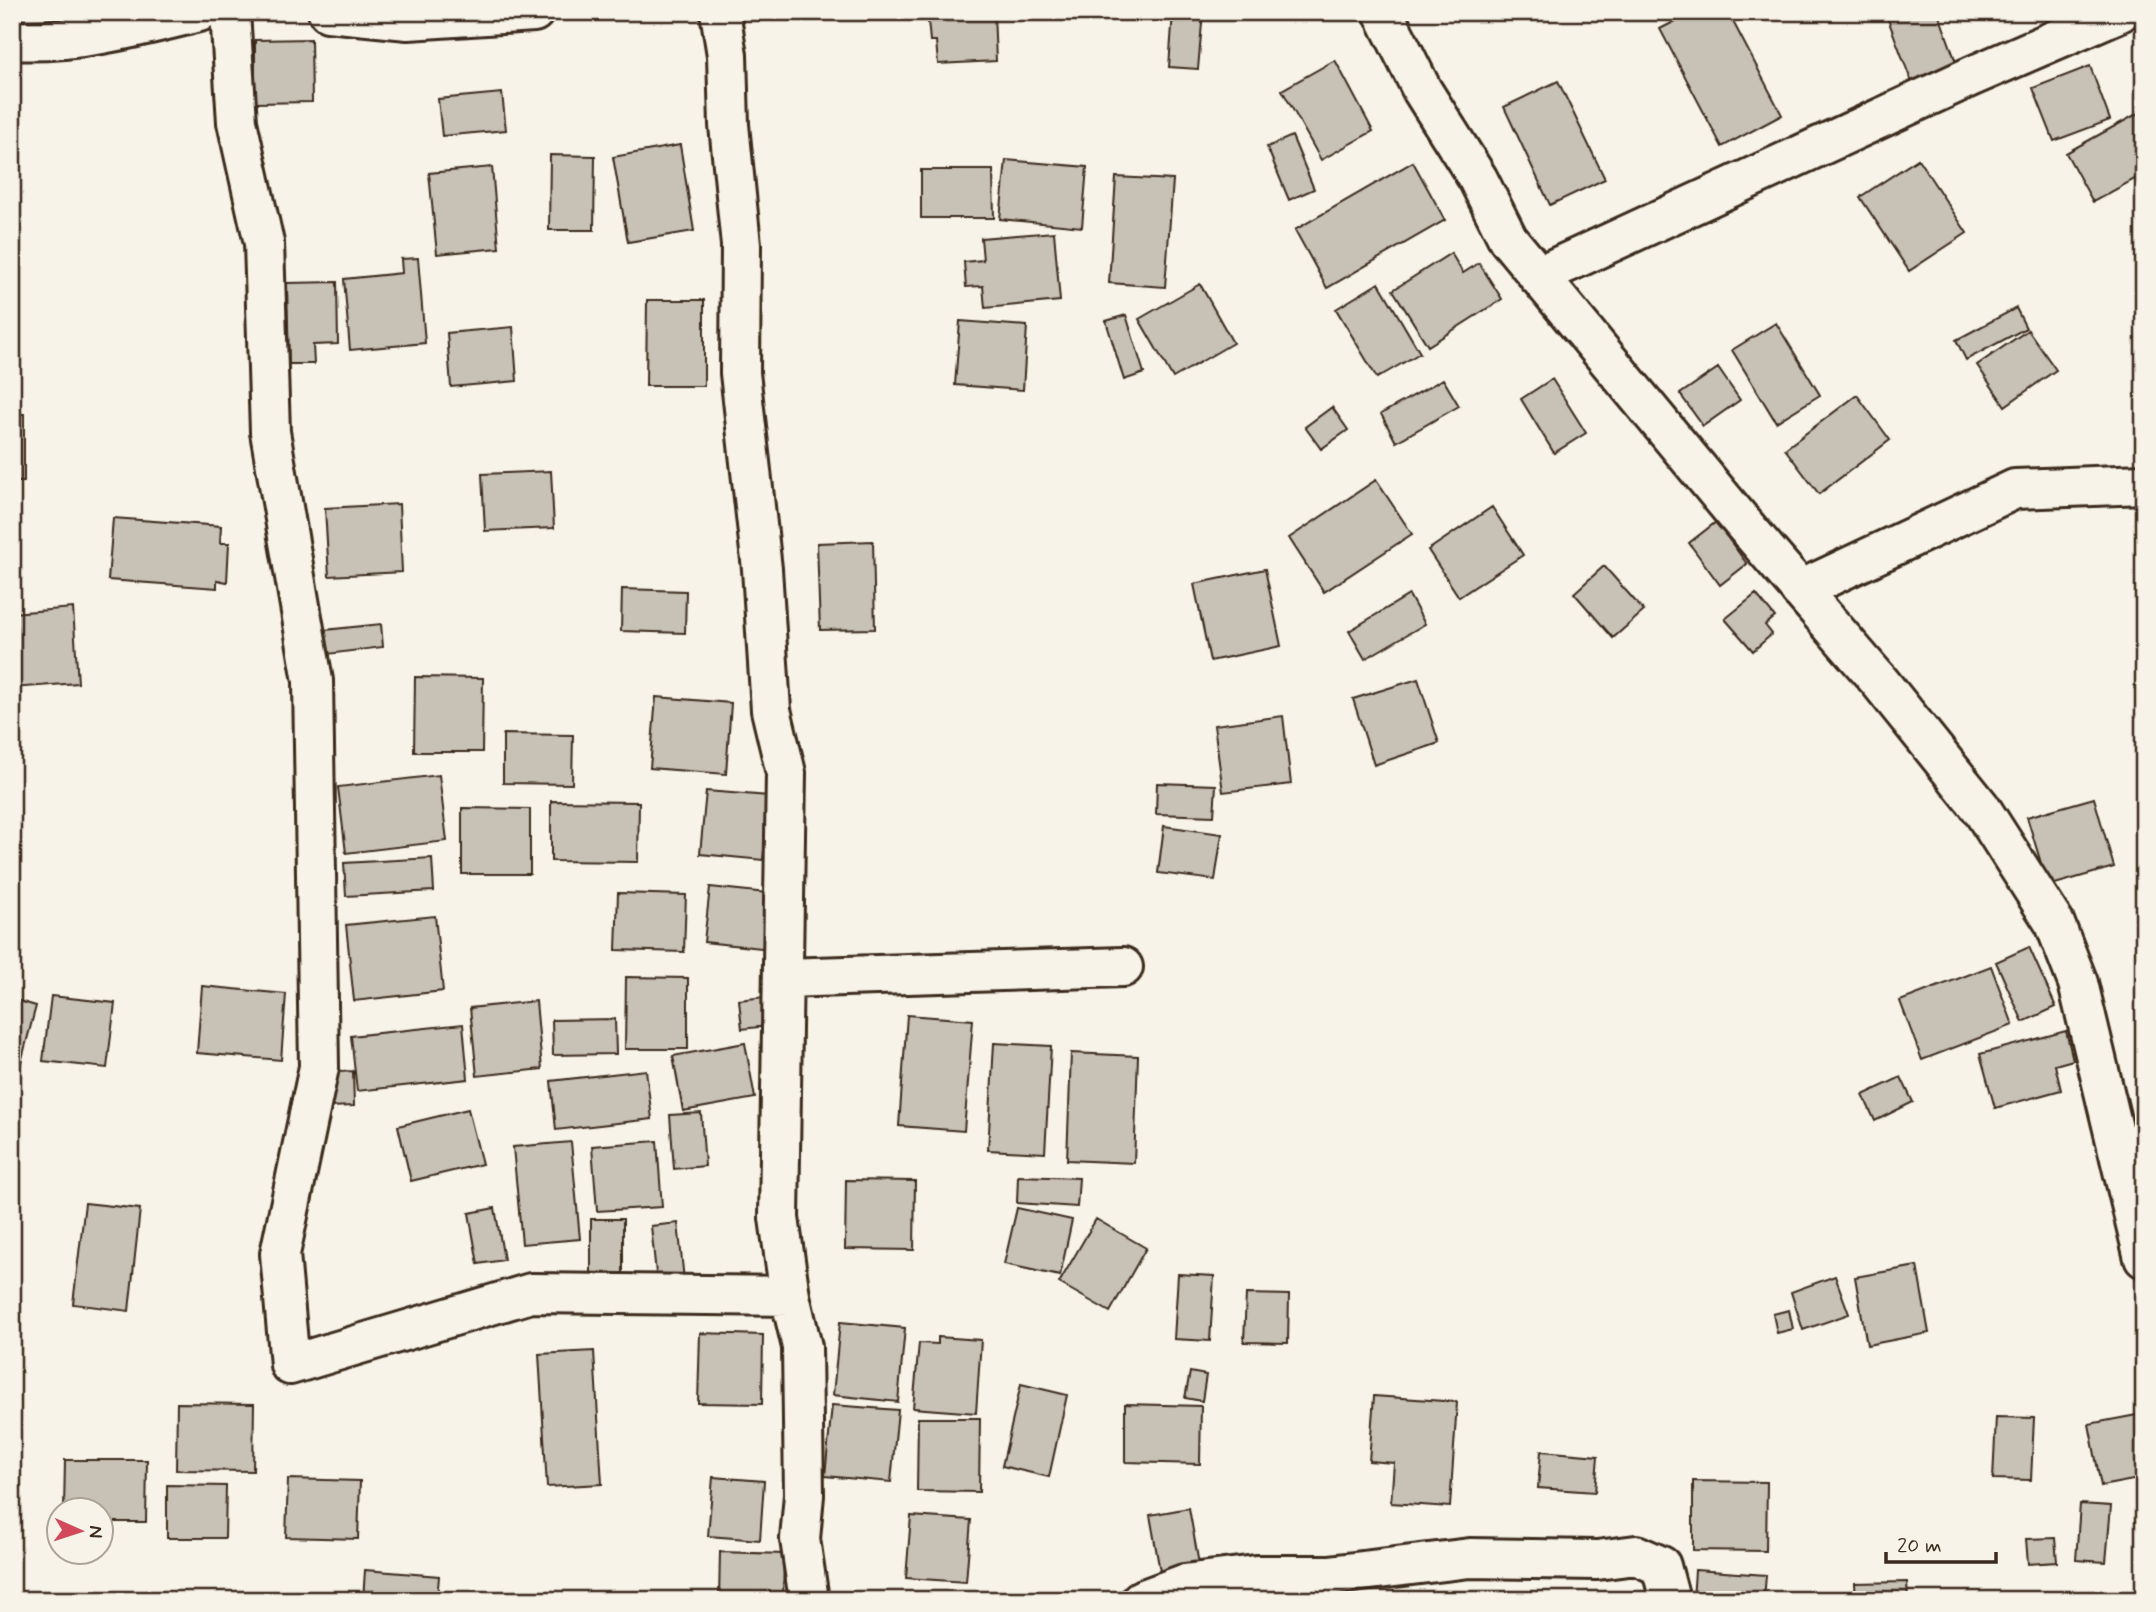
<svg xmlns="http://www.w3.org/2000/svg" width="2156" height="1612" font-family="Mynerve,sans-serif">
  <rect width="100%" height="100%" fill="#f7f3e8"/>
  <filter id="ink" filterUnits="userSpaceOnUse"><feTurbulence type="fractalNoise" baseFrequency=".0143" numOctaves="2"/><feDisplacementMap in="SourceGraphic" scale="14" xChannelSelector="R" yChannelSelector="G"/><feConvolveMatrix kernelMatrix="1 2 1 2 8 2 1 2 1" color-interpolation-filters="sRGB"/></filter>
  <g filter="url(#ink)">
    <!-- building -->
    <path fill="#c8c1b6" stroke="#3b2a1e" stroke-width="2" d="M 936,12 L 994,12 L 996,61 L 938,64 L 936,41 L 930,41 L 928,20 L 936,19 Z
      M 1173,12 L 1203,12 L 1198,69 L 1169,67 Z
      M 1693,12 L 1728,12 L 1782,115 L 1722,147 L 1660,29 Z
      M 1891,12 L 1938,12 L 1957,65 L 1912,83 L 1886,14 Z
      M 311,39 L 312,102 L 255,103 L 255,40 Z
      M 1335,60 L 1373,131 L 1321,160 L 1282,90 Z
      M 2090,66 L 2110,120 L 2054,141 L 2033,88 Z
      M 1558,81 L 1605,179 L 1550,205 L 1504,107 Z
      M 502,93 L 506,130 L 442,136 L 438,99 Z
      M 2144,110 L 2144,174 L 2093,202 L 2066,153 Z
      M 1292,136 L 1314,189 L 1289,200 L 1267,147 Z
      M 680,145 L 694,231 L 628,242 L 613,157 Z
      M 550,155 L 595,156 L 594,230 L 549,230 Z
      M 1918,159 L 1967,233 L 1909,271 L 1860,197 Z
      M 1006,160 L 1087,167 L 1082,227 L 1000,219 Z
      M 1413,162 L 1445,220 L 1327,288 L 1295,230 Z
      M 492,167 L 499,248 L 437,254 L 429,173 Z
      M 921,170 L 993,170 L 994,218 L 921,218 Z
      M 1116,177 L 1173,180 L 1165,287 L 1109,283 Z
      M 1054,232 L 1060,301 L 985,308 L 983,286 L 966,287 L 964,262 L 983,260 L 981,238 Z
      M 1451,253 L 1463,273 L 1479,263 L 1502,299 L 1428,346 L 1393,290 Z
      M 418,258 L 425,343 L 350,350 L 344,279 L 402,273 L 401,259 Z
      M 337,282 L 338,344 L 313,345 L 314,364 L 289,364 L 287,283 Z
      M 1379,283 L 1420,353 L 1377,378 L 1336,309 Z
      M 1200,284 L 1233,343 L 1173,378 L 1139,319 Z
      M 647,300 L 704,300 L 704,386 L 646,386 Z
      M 2016,308 L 2026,328 L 1966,360 L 1956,340 Z
      M 1126,315 L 1144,373 L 1124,380 L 1106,321 Z
      M 960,321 L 1027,326 L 1023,390 L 955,385 Z
      M 1776,323 L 1820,395 L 1776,422 L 1732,350 Z
      M 513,327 L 517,381 L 451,387 L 447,333 Z
      M 2028,330 L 2056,370 L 2005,406 L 1977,365 Z
      M 1718,368 L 1740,400 L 1703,426 L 1680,394 Z
      M 1443,379 L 1459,406 L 1396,442 L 1381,414 Z
      M 1552,379 L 1586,433 L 1554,453 L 1521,399 Z
      M 1857,395 L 1890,440 L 1819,494 L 1785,449 Z
      M 1332,407 L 1348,430 L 1321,449 L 1305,427 Z
      M 12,414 L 24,414 L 24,482 L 12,482 Z
      M 551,471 L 554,528 L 485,531 L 482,474 Z
      M 1376,480 L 1412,534 L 1324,592 L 1289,538 Z
      M 399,504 L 402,572 L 329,576 L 325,508 Z
      M 1492,507 L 1523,555 L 1459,597 L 1428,550 Z
      M 113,518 L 221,526 L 220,543 L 229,543 L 227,582 L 217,580 L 217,588 L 108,580 Z
      M 1716,522 L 1747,564 L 1720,585 L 1689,543 Z
      M 873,541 L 875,629 L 820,630 L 817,543 Z
      M 1604,566 L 1644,611 L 1613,638 L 1574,593 Z
      M 1265,569 L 1281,646 L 1210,661 L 1194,584 Z
      M 622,589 L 686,591 L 685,633 L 621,631 Z
      M 1756,594 L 1775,617 L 1765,625 L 1772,634 L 1753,651 L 1725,619 Z
      M 1409,595 L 1425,624 L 1365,659 L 1349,631 Z
      M 73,608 L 78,683 L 12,688 L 12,613 Z
      M 381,624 L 383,647 L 328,654 L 325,630 Z
      M 415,677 L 483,678 L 482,752 L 414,752 Z
      M 1418,679 L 1439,743 L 1374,765 L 1353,699 Z
      M 656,697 L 731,703 L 726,774 L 650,768 Z
      M 1283,716 L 1291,784 L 1223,792 L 1214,725 Z
      M 503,734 L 573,735 L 572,784 L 503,783 Z
      M 439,775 L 447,841 L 346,853 L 338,787 Z
      M 1157,783 L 1216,785 L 1214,816 L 1156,814 Z
      M 706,791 L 769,796 L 763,860 L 700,854 Z
      M 2094,798 L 2114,867 L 2048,886 L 2027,817 Z
      M 551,801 L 639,802 L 638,862 L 551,861 Z
      M 462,808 L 530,809 L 530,874 L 462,874 Z
      M 1164,826 L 1222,834 L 1215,880 L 1158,873 Z
      M 432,858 L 434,891 L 346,896 L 344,863 Z
      M 710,887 L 776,894 L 771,949 L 704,942 Z
      M 618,893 L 686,895 L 684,952 L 616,950 Z
      M 435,916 L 443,991 L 354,1001 L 346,925 Z
      M 2029,947 L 2056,1007 L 2023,1022 L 1996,962 Z
      M 1991,966 L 2013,1025 L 1922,1060 L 1900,1001 Z
      M 626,977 L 688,978 L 688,1049 L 625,1049 Z
      M 202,986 L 286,994 L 281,1060 L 197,1053 Z
      M 51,996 L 115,1003 L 107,1068 L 43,1061 Z
      M 764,997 L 767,1026 L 742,1029 L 739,1000 Z
      M 12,999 L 36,1006 L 16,1081 L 12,1080 Z
      M 536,1001 L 542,1069 L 477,1076 L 470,1008 Z
      M 907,1015 L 973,1020 L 964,1131 L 899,1126 Z
      M 615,1019 L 616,1054 L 553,1055 L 552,1020 Z
      M 463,1024 L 468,1079 L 357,1091 L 351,1036 Z
      M 2066,1031 L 2073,1060 L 2055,1065 L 2061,1090 L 1995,1108 L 1980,1054 Z
      M 745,1043 L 755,1098 L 683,1111 L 673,1056 Z
      M 994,1043 L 1051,1046 L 1045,1153 L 988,1150 Z
      M 1071,1053 L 1138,1056 L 1134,1163 L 1067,1160 Z
      M 646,1070 L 652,1119 L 556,1130 L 551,1081 Z
      M 353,1071 L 354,1106 L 328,1107 L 326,1073 Z
      M 1901,1077 L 1913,1102 L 1875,1121 L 1863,1095 Z
      M 468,1109 L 482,1164 L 411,1181 L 398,1126 Z
      M 701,1113 L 705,1166 L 674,1169 L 670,1115 Z
      M 657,1141 L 662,1207 L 597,1211 L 592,1146 Z
      M 571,1142 L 580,1239 L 522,1244 L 513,1147 Z
      M 1018,1176 L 1079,1178 L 1077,1207 L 1017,1203 Z
      M 846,1180 L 915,1181 L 914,1250 L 845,1249 Z
      M 85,1203 L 140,1209 L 129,1311 L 73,1304 Z
      M 495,1208 L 504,1260 L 478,1264 L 469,1213 Z
      M 1017,1208 L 1072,1220 L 1060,1276 L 1004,1264 Z
      M 591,1219 L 623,1219 L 623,1278 L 591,1278 Z
      M 1096,1219 L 1146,1248 L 1110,1312 L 1059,1283 Z
      M 678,1223 L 684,1280 L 657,1283 L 651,1226 Z
      M 1917,1266 L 1929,1333 L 1867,1345 L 1855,1277 Z
      M 1178,1274 L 1214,1276 L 1210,1341 L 1174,1339 Z
      M 1835,1276 L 1849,1314 L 1803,1330 L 1791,1292 Z
      M 1246,1294 L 1289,1295 L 1288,1343 L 1244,1342 Z
      M 1789,1310 L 1793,1329 L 1777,1333 L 1773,1314 Z
      M 840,1322 L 905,1328 L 898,1402 L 833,1395 Z
      M 700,1333 L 763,1335 L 762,1404 L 698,1403 Z
      M 938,1337 L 981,1340 L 976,1413 L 913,1408 L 919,1343 L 938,1344 Z
      M 594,1351 L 602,1484 L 547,1487 L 539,1354 Z
      M 1190,1372 L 1206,1375 L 1202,1401 L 1185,1398 Z
      M 1021,1384 L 1067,1395 L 1049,1477 L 1002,1466 Z
      M 1374,1396 L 1457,1402 L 1450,1507 L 1391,1503 L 1394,1463 L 1369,1461 Z
      M 177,1403 L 254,1404 L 253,1471 L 176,1470 Z
      M 1125,1404 L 1201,1406 L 1200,1464 L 1125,1462 Z
      M 832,1405 L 898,1410 L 891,1482 L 825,1476 Z
      M 2142,1414 L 2144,1478 L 2101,1486 L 2089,1424 Z
      M 1996,1417 L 2034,1418 L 2031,1480 L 1993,1479 Z
      M 918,1418 L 980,1418 L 979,1492 L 917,1491 Z
      M 1541,1451 L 1598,1456 L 1595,1492 L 1538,1488 Z
      M 65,1460 L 147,1460 L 146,1522 L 102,1522 L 102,1510 L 64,1510 Z
      M 713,1477 L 764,1481 L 760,1540 L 708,1536 Z
      M 288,1479 L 360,1481 L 358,1539 L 286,1537 Z
      M 1693,1481 L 1767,1482 L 1766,1551 L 1693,1550 Z
      M 167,1485 L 226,1486 L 225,1538 L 167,1538 Z
      M 2080,1504 L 2111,1506 L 2106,1562 L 2076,1560 Z
      M 1189,1508 L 1200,1570 L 1161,1577 L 1150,1515 Z
      M 911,1516 L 971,1520 L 966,1582 L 906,1578 Z
      M 2055,1538 L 2057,1562 L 2028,1564 L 2026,1539 Z
      M 720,1552 L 784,1554 L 783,1600 L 719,1600 Z
      M 365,1570 L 439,1576 L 437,1600 L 363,1600 Z
      M 1695,1570 L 1766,1575 L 1764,1600 L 1693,1600 Z
      M 1907,1582 L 1908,1600 L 1856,1600 L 1855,1583 Z
      M 2065,1595 L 2125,1600 L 2064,1600 Z"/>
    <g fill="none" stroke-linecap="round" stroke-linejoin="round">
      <defs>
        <path id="street" d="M 230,12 L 237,122 L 264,243 L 270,432 L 313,681 L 319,1067 L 280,1254 L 290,1365 L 531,1293 L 790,1296
          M 328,12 L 408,20 L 534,12
          M 720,12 L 727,55 L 729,125 L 741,245 L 740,373 L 762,569 L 771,710 L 786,773 L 779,1218 L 790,1296 L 802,1347 L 804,1495 L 800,1539 L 809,1600
          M 1383,12 L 1422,90 L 1478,179 L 1508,239 L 1742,522 L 1880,682 L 1981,808 L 2055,924 L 2078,983 L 2144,1258
          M 12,40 C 75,44 138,27 199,12
          M 1538,276 L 1972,76 L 2120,12
          M 1800,590 L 2015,489 L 2144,484
          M 783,978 L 1123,967
          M 1141,1600 L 1184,1584 L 1256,1575 L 1329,1575 L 1470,1558 L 1597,1560 L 1636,1555 L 1661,1566 L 1670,1600"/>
      </defs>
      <!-- street casing -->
      <use href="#street" stroke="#3b2a1e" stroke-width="44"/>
      <!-- street -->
      <use href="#street" stroke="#f7f3e8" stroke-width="38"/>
    </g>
  </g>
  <!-- margin -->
  <rect width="2156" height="1612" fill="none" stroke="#f7f3e8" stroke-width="42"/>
  <rect x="21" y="21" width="2114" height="1570" fill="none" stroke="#3b2a1e" stroke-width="2.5" filter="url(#ink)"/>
  <!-- north arrow -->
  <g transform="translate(80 1531) rotate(93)"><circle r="33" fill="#f7f3e8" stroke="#aca397" stroke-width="2"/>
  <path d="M0-5L12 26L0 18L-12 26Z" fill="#d1495b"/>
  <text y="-10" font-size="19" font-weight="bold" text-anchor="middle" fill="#3b2a1e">N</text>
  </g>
  <!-- scale -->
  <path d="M1886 1552v10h110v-10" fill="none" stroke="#3b2a1e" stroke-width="3.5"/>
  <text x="1897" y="1552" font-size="21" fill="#3b2a1e" stroke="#f7f3e8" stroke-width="5" paint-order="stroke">20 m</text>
</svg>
